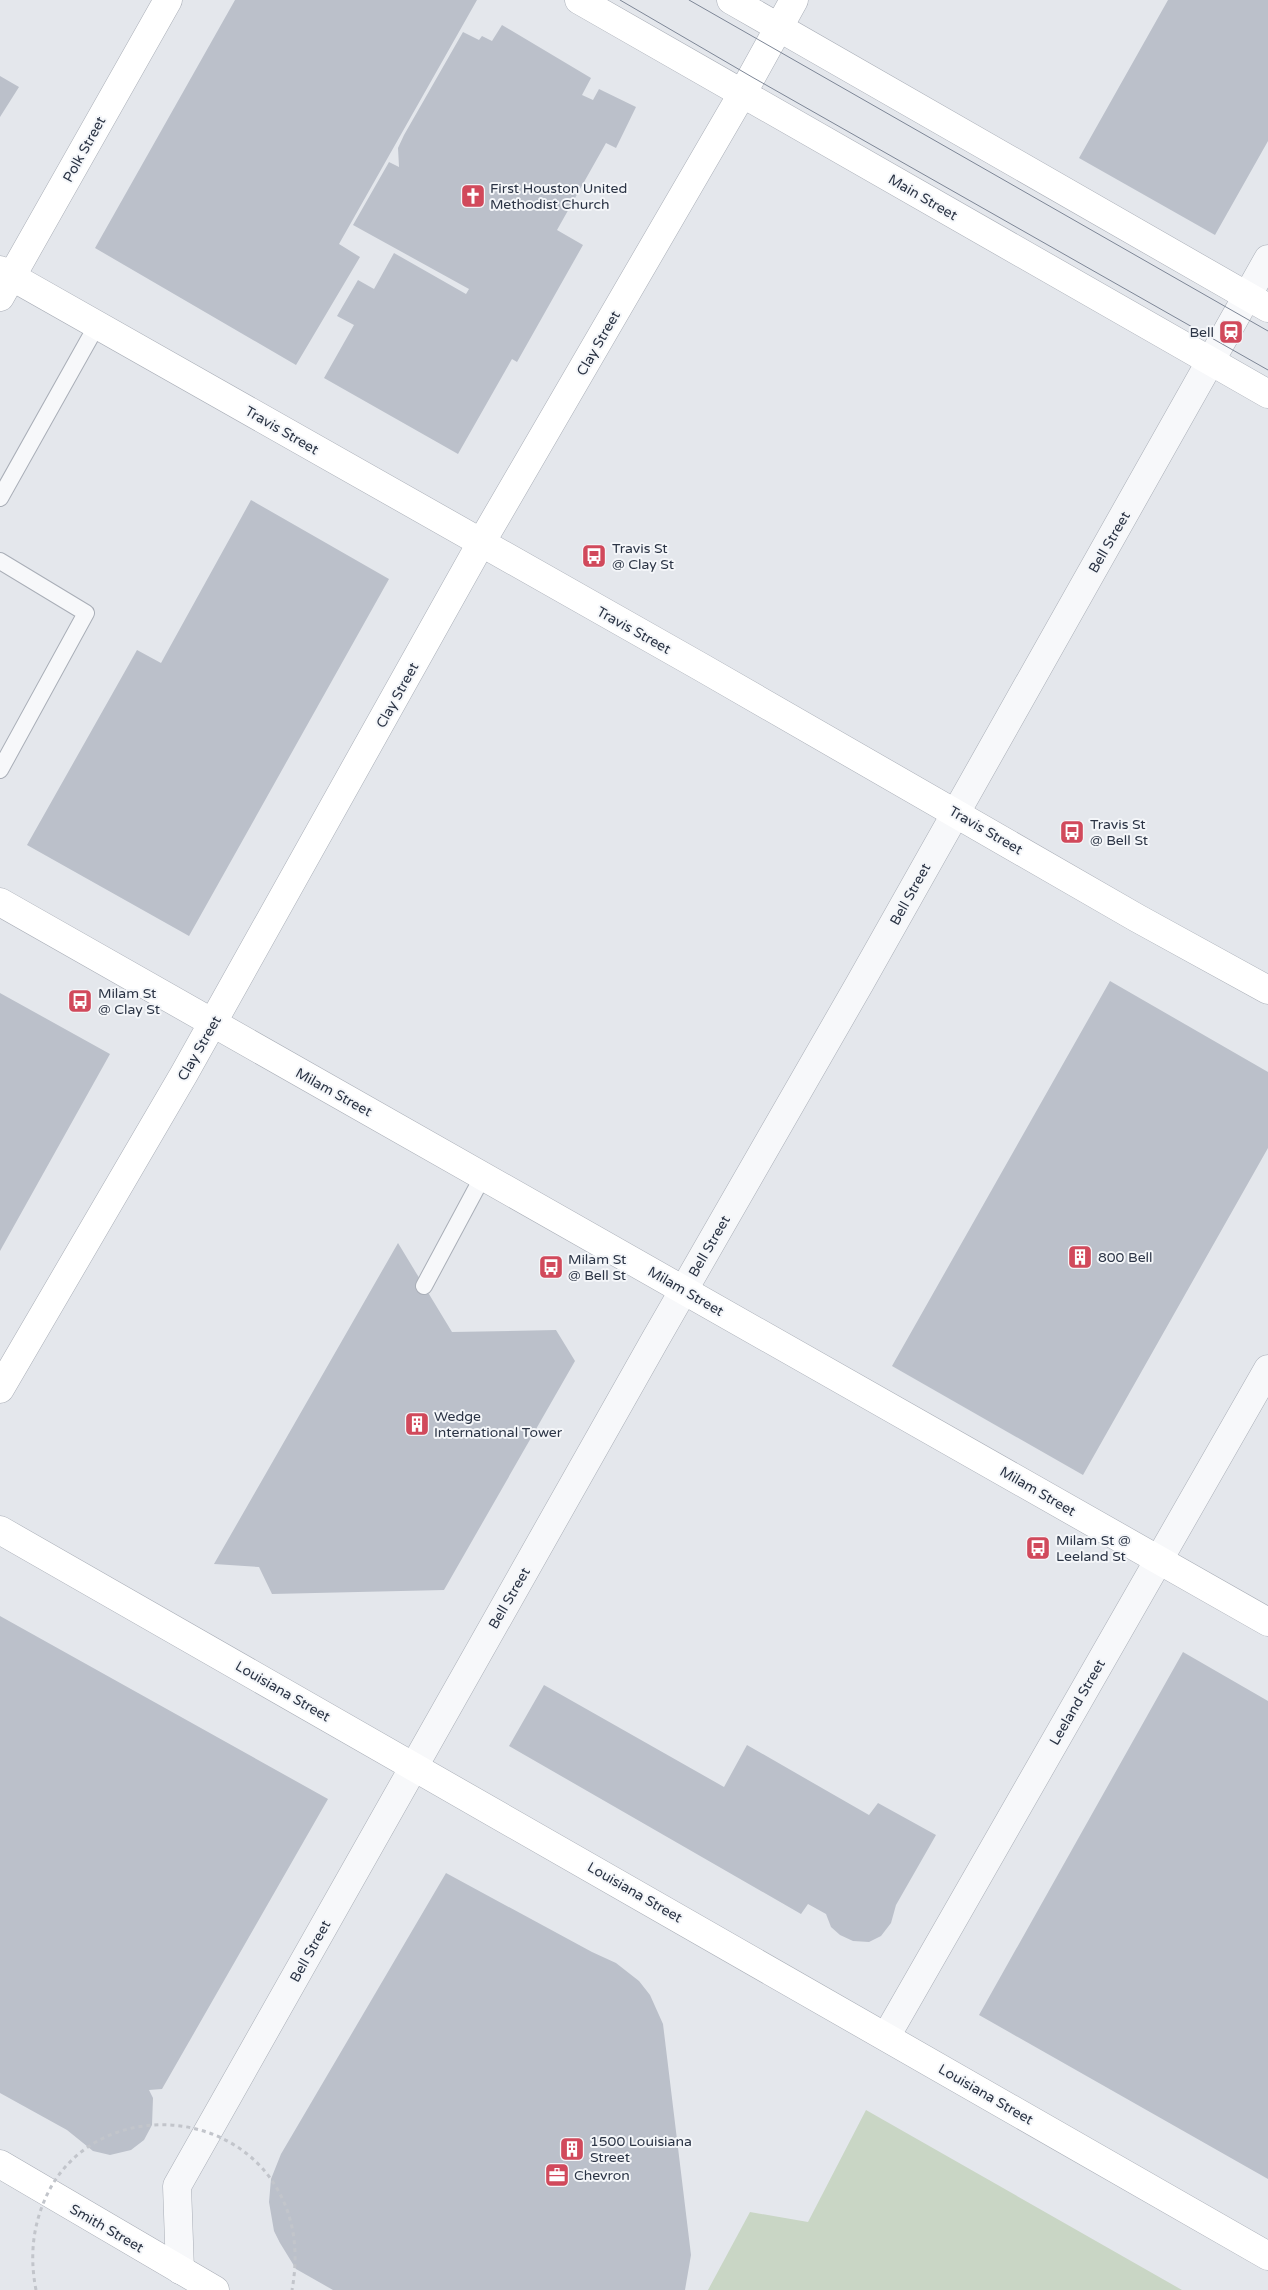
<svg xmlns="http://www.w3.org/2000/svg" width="1268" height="2290" font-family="'Varela Round',sans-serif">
  <rect width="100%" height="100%" fill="#e4e7ec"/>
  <!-- green -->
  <path fill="#c9d6c5" d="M 866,2110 L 1182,2290 L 708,2290 L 750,2212 L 808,2222 Z"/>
  <!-- building -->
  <path fill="#bbc0ca" d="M 235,0 L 477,0 L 339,244 L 360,257 L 296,365 L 95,248 Z
    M 1168,0 L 1268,0 L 1268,141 L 1215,235 L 1079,158 Z
    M 502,25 L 591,78 L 582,95 L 593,100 L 599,89 L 636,107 L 616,148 L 606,143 L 557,230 L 583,245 L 517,362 L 512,359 L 458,454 L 324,378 L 354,325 L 337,316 L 358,280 L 374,289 L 394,253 L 466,294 L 469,289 L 353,225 L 389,162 L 399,167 L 398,148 L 404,135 L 463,32 L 479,40 L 482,36 L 492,41 Z
    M 0,76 L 19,87 L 0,117 Z
    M 251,500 L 389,579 L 189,936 L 27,845 L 137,650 L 161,663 Z
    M 1110,981 L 1268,1072 L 1268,1148 L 1083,1475 L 892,1366 Z
    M 0,993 L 110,1054 L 0,1251 Z
    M 398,1243 L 452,1332 L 556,1330 L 575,1361 L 444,1590 L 272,1594 L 259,1567 L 214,1564 Z
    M 0,1616 L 328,1799 L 162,2089 L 149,2090 L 153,2098 L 152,2125 L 144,2140 L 131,2150 L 110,2155 L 93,2151 L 67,2130 L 0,2093 Z
    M 1183,1652 L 1268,1701 L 1268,2179 L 979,2015 Z
    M 544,1685 L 724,1787 L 747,1745 L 869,1815 L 878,1803 L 936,1835 L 896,1905 L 891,1923 L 881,1936 L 869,1942 L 853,1941 L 840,1935 L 831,1927 L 826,1914 L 808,1904 L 801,1914 L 509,1746 Z
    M 446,1873 L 592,1952 L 616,1963 L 639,1981 L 650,1995 L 663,2024 L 691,2255 L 685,2290 L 333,2290 L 296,2269 L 280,2243 L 274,2231 L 269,2202 L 271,2179 L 281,2154 Z"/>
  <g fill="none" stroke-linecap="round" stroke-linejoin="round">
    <defs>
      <path id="service" d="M 0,498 L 97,325
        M 0,561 L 86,613 L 0,770
        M 424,1286 L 483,1176"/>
      <path id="tertiary" d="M 887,2035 L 1268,1369
        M 180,2270 L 177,2186 L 655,1340 L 860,983 L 1268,259"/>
      <path id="secondary" d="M 579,0 L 1268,394
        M 731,0 L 1268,308
        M 0,270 L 701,667 L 1137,918 L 1268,990
        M 0,297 L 168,0
        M 0,902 L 1268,1622
        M 0,1389 L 184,1074 L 481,543 L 742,94 L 794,0
        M 0,1530 L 1268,2256
        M 0,2164 L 215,2290"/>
    </defs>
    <!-- service casing -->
    <use href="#service" stroke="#a9aeb7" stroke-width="18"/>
    <!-- tertiary casing -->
    <use href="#tertiary" stroke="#a9aeb7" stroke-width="29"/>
    <!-- secondary casing -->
    <use href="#secondary" stroke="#a9aeb7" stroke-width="29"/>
    <!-- service -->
    <use href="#service" stroke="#f7f8fa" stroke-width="16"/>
    <!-- tertiary -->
    <use href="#tertiary" stroke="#f7f8fa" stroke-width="28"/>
    <!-- secondary -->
    <use href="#secondary" stroke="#fff" stroke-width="28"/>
    <!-- tram -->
    <path stroke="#7d8696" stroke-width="1" d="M 620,0 L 752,77 L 1268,370
      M 689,0 L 1268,331"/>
    <!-- path-bridge -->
    <path stroke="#c2c5cb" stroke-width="3" stroke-dasharray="4 4" stroke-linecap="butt" d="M 36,2290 C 29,2254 33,2220 51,2187 C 95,2110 206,2105 263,2169 C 293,2204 300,2246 292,2290"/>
  </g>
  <!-- icons -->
  <defs>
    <symbol id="church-square" viewBox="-11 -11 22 22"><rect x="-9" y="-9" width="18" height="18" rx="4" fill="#d1495b" stroke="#f4f6f9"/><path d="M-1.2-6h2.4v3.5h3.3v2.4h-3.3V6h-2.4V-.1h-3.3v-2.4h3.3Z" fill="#fff"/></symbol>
    <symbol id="station-square" viewBox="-11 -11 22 22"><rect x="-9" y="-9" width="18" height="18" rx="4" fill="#d1495b" stroke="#f4f6f9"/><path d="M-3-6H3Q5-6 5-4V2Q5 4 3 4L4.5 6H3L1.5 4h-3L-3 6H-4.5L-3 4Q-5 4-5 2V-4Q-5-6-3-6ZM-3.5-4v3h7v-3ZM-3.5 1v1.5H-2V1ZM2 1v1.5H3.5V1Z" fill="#fff"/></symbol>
    <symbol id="bus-square" viewBox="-11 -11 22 22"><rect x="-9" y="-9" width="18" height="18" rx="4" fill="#d1495b" stroke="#f4f6f9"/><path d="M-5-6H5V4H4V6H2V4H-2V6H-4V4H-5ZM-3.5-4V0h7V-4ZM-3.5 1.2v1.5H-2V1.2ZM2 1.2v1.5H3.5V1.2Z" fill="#fff"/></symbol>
    <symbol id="building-square" viewBox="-11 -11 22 22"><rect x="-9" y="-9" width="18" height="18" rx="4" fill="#d1495b" stroke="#f4f6f9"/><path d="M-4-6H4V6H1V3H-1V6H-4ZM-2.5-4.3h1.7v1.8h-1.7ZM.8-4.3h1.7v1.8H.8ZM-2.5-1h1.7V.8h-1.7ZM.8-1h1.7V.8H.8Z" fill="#fff"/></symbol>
    <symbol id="office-square" viewBox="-11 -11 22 22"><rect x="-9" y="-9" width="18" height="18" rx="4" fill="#d1495b" stroke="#f4f6f9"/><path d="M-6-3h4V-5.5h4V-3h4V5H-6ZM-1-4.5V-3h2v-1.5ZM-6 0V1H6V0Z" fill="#fff"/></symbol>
  </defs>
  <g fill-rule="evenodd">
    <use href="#church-square" x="459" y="182" width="28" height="28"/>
    <use href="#station-square" x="1217" y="318" width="28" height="28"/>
    <use href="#bus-square" x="580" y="542" width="28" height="28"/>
    <use href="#bus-square" x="1058" y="818" width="28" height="28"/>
    <use href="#bus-square" x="66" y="987" width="28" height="28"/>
    <use href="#building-square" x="1066" y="1243" width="28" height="28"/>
    <use href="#bus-square" x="537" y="1253" width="28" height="28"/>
    <use href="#building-square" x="403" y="1410" width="28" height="28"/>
    <use href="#bus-square" x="1024" y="1534" width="28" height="28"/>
    <use href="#building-square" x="558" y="2135" width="28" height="28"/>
    <use href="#office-square" x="543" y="2161" width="28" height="28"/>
  </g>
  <g text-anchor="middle" stroke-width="4" stroke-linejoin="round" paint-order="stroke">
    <!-- street labels -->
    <g font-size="14" fill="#2b3445" stroke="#f4f6f9">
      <text transform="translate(84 149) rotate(-61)" y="5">Polk Street</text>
      <text transform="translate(923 197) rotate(30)" y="5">Main Street</text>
      <text transform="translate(598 343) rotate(-60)" y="5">Clay Street</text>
      <text transform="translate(282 430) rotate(30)" y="5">Travis Street</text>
      <text transform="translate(1109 542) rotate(-60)" y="5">Bell Street</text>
      <text transform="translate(634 630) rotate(29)" y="5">Travis Street</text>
      <text transform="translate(397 695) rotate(-61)" y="5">Clay Street</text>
      <text transform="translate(986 830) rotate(30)" y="5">Travis Street</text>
      <text transform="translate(910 894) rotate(-61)" y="5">Bell Street</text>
      <text transform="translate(199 1048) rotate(-60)" y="5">Clay Street</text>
      <text transform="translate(334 1092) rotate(29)" y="5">Milam Street</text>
      <text transform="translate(709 1246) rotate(-60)" y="5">Bell Street</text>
      <text transform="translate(686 1291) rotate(30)" y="5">Milam Street</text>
      <text transform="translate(1038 1491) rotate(30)" y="5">Milam Street</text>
      <text transform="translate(509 1598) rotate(-60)" y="5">Bell Street</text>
      <text transform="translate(283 1691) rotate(30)" y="5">Louisiana Street</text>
      <text transform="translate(1077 1702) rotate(-60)" y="5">Leeland Street</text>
      <text transform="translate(635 1892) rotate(30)" y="5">Louisiana Street</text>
      <text transform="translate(310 1951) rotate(-61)" y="5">Bell Street</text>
      <text transform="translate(986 2094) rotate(30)" y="5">Louisiana Street</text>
      <text transform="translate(107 2228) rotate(30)" y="5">Smith Street</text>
    </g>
    <!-- poi labels -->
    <g font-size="14" fill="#2b3445" stroke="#f4f6f9" text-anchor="start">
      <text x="490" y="193">First Houston United<tspan x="490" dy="16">Methodist Church</tspan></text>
      <text x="1214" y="337" text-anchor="end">Bell</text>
      <text x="612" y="553">Travis St<tspan x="612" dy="16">@ Clay St</tspan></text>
      <text x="1090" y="829">Travis St<tspan x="1090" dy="16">@ Bell St</tspan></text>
      <text x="98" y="998">Milam St<tspan x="98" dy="16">@ Clay St</tspan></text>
      <text x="1098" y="1262">800 Bell</text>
      <text x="568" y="1264">Milam St<tspan x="568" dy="16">@ Bell St</tspan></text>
      <text x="434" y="1421">Wedge<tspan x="434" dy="16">International Tower</tspan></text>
      <text x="1056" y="1545">Milam St @<tspan x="1056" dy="16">Leeland St</tspan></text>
      <text x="590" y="2146">1500 Louisiana<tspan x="590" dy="16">Street</tspan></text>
      <text x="574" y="2180">Chevron</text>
    </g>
  </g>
</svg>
